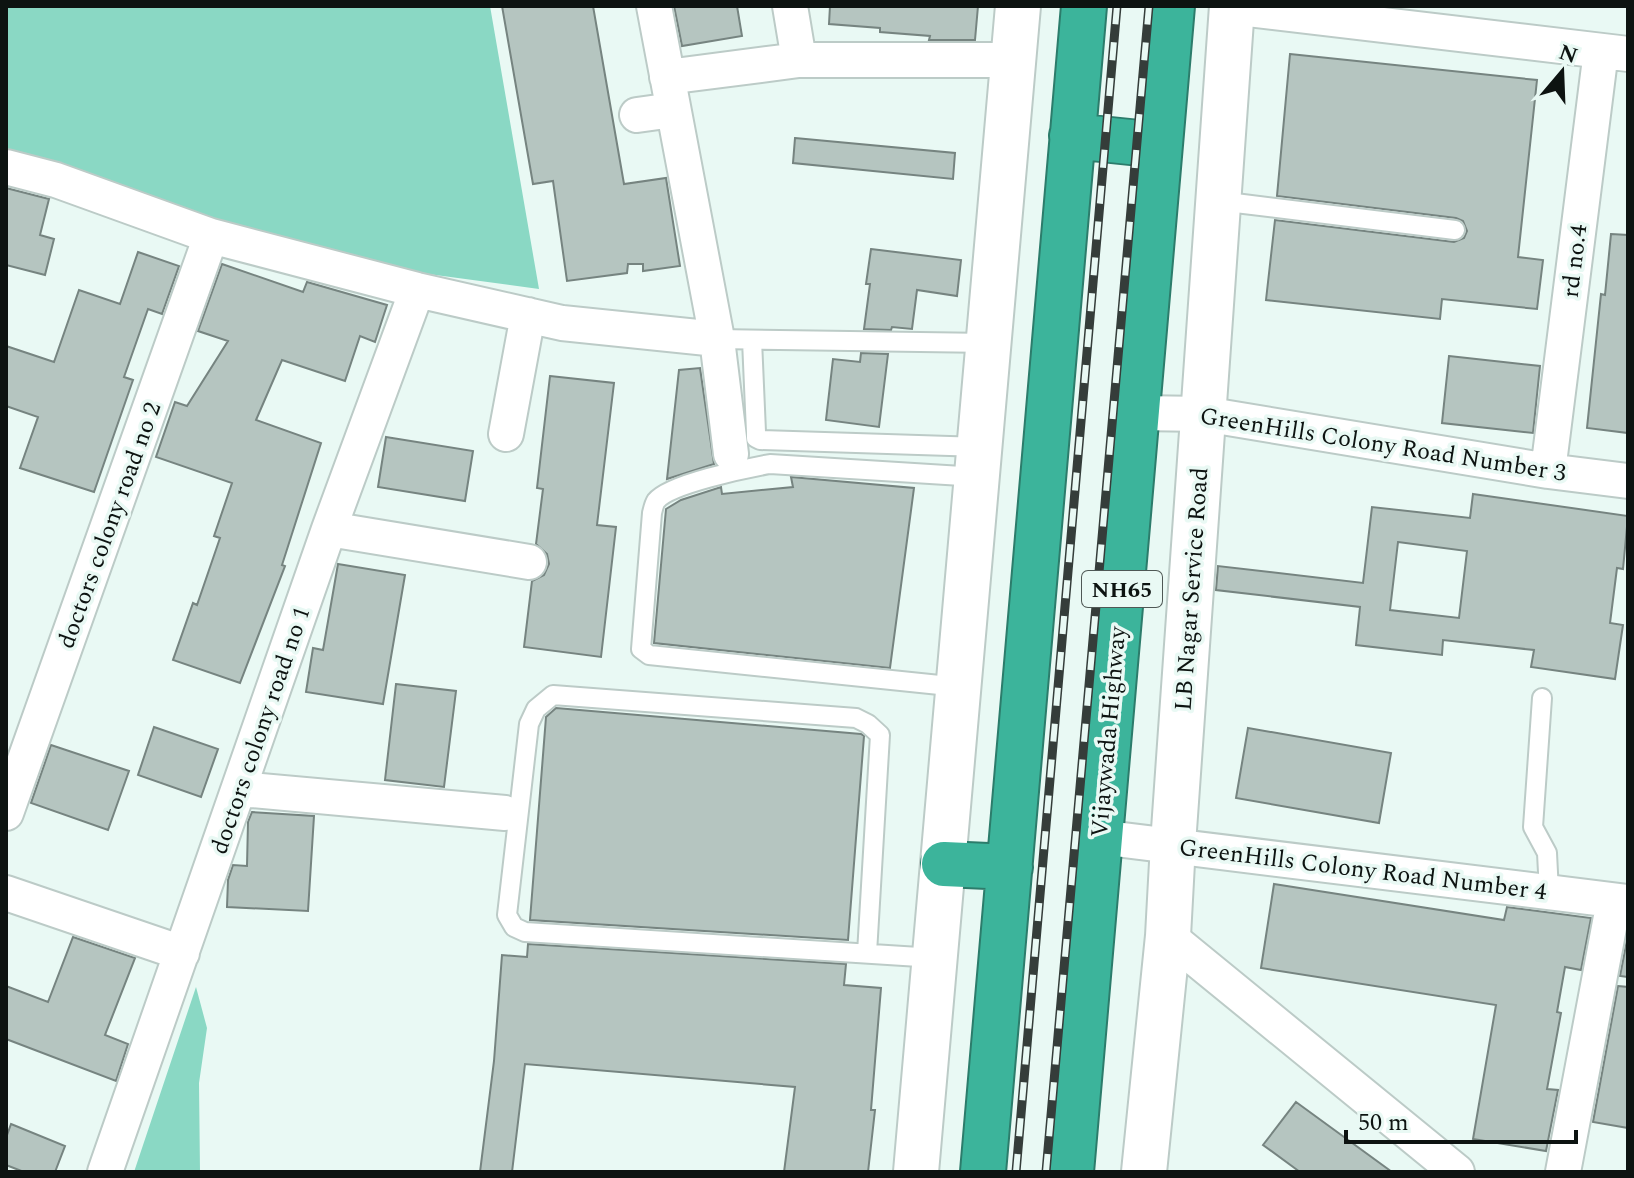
<svg xmlns="http://www.w3.org/2000/svg" width="1634" height="1178" font-family="Spectral,serif">
  <rect width="100%" height="100%" fill="#e9f9f4"/>
  <!-- green -->
  <path fill="#8ad8c4" d="M 6,6 L 490,6 L 539,289 L 428,274 L 127,205 L 6,156 Z
    M 196,987 L 207,1028 L 199,1083 L 200,1172 L 134,1172 Z"/>
  <!-- building -->
  <path fill="#b5c5c0" stroke="#768480" stroke-width="2" fill-rule="evenodd" d="M 502,6 L 593,6 L 624,184 L 666,178 L 680,266 L 643,271 L 643,264 L 628,264 L 627,273 L 567,281 L 553,181 L 533,184 Z
    M 674,6 L 737,6 L 742,36 L 682,46 Z
    M 830,6 L 978,6 L 975,40 L 929,40 L 930,36 L 880,32 L 880,28 L 829,24 Z
    M 1290,54 L 1537,80 L 1518,257 L 1543,260 L 1537,309 L 1442,299 L 1440,319 L 1266,300 L 1275,220 L 1454,242 L 1464,238 L 1467,231 L 1463,221 L 1456,218 L 1277,196 Z
    M 795,138 L 955,153 L 953,179 L 793,163 Z
    M 6,188 L 49,199 L 40,235 L 54,239 L 45,275 L 6,265 Z
    M 1611,234 L 1628,235 L 1628,433 L 1587,428 L 1601,294 L 1605,295 Z
    M 871,249 L 961,260 L 957,296 L 917,290 L 912,329 L 892,327 L 891,330 L 864,329 L 870,284 L 866,284 Z
    M 138,252 L 179,266 L 162,314 L 148,309 L 124,377 L 133,380 L 94,492 L 20,468 L 38,417 L 6,406 L 6,346 L 54,362 L 79,290 L 120,304 Z
    M 222,264 L 303,292 L 307,282 L 387,305 L 375,342 L 360,336 L 345,381 L 282,360 L 256,420 L 321,443 L 282,565 L 285,566 L 240,683 L 173,660 L 193,603 L 197,605 L 220,538 L 214,536 L 232,483 L 156,457 L 175,402 L 187,406 L 228,341 L 198,331 Z
    M 861,353 L 888,354 L 879,427 L 826,420 L 833,359 L 860,362 Z
    M 1449,356 L 1540,366 L 1533,433 L 1442,423 Z
    M 700,368 L 714,464 L 667,479 L 679,370 Z
    M 550,376 L 614,383 L 597,525 L 616,527 L 601,657 L 524,647 L 532,581 L 544,575 L 549,564 L 547,554 L 536,544 L 543,489 L 537,488 Z
    M 386,437 L 473,451 L 465,501 L 378,487 Z
    M 791,477 L 914,488 L 890,668 L 654,643 L 666,509 L 681,500 L 721,487 L 722,494 L 793,487 Z
    M 1473,494 L 1628,516 L 1623,569 L 1617,568 L 1610,623 L 1623,625 L 1615,679 L 1531,667 L 1534,650 L 1443,640 L 1442,655 L 1356,645 L 1360,607 L 1216,590 L 1218,566 L 1363,583 L 1372,507 L 1470,518 ZM 1398,542 L 1467,551 L 1459,618 L 1390,610 Z
    M 338,564 L 405,575 L 383,704 L 306,692 L 313,648 L 323,650 Z
    M 396,684 L 456,691 L 444,787 L 385,780 Z
    M 556,708 L 861,734 L 864,736 L 848,940 L 530,920 L 546,717 Z
    M 154,727 L 218,749 L 201,797 L 138,775 Z
    M 1248,728 L 1391,753 L 1379,823 L 1236,798 Z
    M 51,745 L 129,771 L 108,830 L 31,803 Z
    M 252,812 L 314,816 L 308,911 L 227,907 L 228,880 L 233,865 L 247,866 L 248,822 Z
    M 1274,884 L 1504,920 L 1507,907 L 1591,918 L 1581,970 L 1565,967 L 1557,1012 L 1561,1013 L 1547,1089 L 1558,1090 L 1546,1151 L 1473,1139 L 1496,1005 L 1261,968 Z
    M 1628,935 L 1628,977 L 1620,976 Z
    M 73,937 L 135,958 L 105,1035 L 128,1044 L 116,1081 L 6,1039 L 6,986 L 48,1002 Z
    M 528,944 L 846,964 L 844,985 L 881,988 L 871,1110 L 875,1110 L 868,1172 L 784,1172 L 795,1087 L 525,1064 L 512,1172 L 480,1172 L 494,1061 L 502,955 L 527,957 Z
    M 1618,986 L 1628,987 L 1628,1128 L 1593,1122 Z
    M 1296,1102 L 1392,1172 L 1300,1172 L 1263,1145 Z
    M 11,1124 L 65,1146 L 55,1172 L 24,1172 L 6,1165 L 6,1138 Z"/>
  <g fill="none" stroke-linecap="round" stroke-linejoin="round">
    <defs>
      <path id="lane" d="M 1219,201 L 1455,230
        M 717,339 L 990,343
        M 752,340 L 756,432 L 756,438 L 760,440 L 981,447
        M 959,687 L 649,655 L 641,649 L 652,513 C 653,509 654,504 656,501 C 669,484 747,468 770,464 L 978,477
        M 1542,698 L 1533,827 L 1547,853 L 1549,892
        M 867,953 L 880,735 L 868,724 L 856,718 L 553,695 L 536,709 L 529,724 L 507,915 L 514,927 L 525,932 L 935,958"/>
      <path id="street" d="M 654,6 L 717,339 L 731,454
        M 790,6 L 799,60
        M 1231,7 L 1628,54
        M 667,77 L 799,60 L 1014,60
        M 637,115 L 673,110
        M 6,167 L 56,180 L 211,236 L 417,290 L 562,323 L 717,339
        M 1138,413 L 1204,414 L 1548,471 L 1628,481
        M 506,434 L 528,315
        M 1548,471 L 1601,51
        M 329,529 L 529,562
        M 240,789 L 505,813
        M 6,813 L 211,236
        M 1099,837 L 1628,902
        M 6,893 L 182,953
        M 1168,936 L 1457,1172
        M 105,1172 L 329,529 L 417,290
        M 1563,1172 L 1614,901"/>
      <path id="secondary" d="M 916,1172 L 1018,6
        M 1144,1172 L 1168,936 L 1173,844 L 1232,6"/>
      <path id="highway" d="M 1072,136 L 1159,145
        M 944,864 L 1010,867
        M 983,1172 L 1084,6
        M 1071,1172 L 1172,6"/>
    </defs>
    <!-- lane casing -->
    <use href="#lane" stroke="#bccbc7" stroke-width="22"/>
    <!-- street casing -->
    <use href="#street" stroke="#bccbc7" stroke-width="38"/>
    <!-- secondary casing -->
    <use href="#secondary" stroke="#bccbc7" stroke-width="48"/>
    <!-- highway casing -->
    <use href="#highway" stroke="#2c7c6b" stroke-width="48"/>
    <!-- lane -->
    <use href="#lane" stroke="#fff" stroke-width="18"/>
    <!-- street -->
    <use href="#street" stroke="#fff" stroke-width="34"/>
    <!-- secondary -->
    <use href="#secondary" stroke="#fff" stroke-width="44"/>
    <!-- highway -->
    <use href="#highway" stroke="#3cb49b" stroke-width="44"/>
    <defs>
      <path id="rail" d="M 1016,1172 L 1117,6
        M 1046,1172 L 1149,6"/>
    </defs>
    <!-- rail casing -->
    <use href="#rail" stroke="#353d3a" stroke-width="9"/>
    <!-- rail -->
    <use href="#rail" stroke="#e9f9f4" stroke-width="6" stroke-dasharray="18" stroke-linecap="butt"/>
  </g>
  <g text-anchor="middle" stroke-width="7" stroke-linejoin="round" paint-order="stroke">
    <!-- shield labels -->
    <rect fill="#e9f9f4" stroke="#4f5855" stroke-width="2" x="1082" y="571" width="80" height="36" rx="6"/>
    <g font-size="22" font-weight="bold" fill="#0d1311">
      <text x="1122" y="597">NH65</text>
    </g>
    <!-- street labels -->
    <g font-size="24" fill="#0d1311" stroke="#e9f9f4">
      <text transform="translate(1574 261) rotate(-83)" y="8">rd no.4</text>
      <text transform="translate(1383 444) rotate(9)" y="8">GreenHills Colony Road Number 3</text>
      <text transform="translate(109 525) rotate(-70)" y="8">doctors colony road no 2</text>
      <text transform="translate(1191 589) rotate(-86)" y="8">LB Nagar Service Road</text>
      <text transform="translate(260 730) rotate(-71)" y="8">doctors colony road no 1</text>
      <text transform="translate(1108 732) rotate(-85)" y="8">Vijaywada Highway</text>
      <text transform="translate(1363 869) rotate(7)" y="8">GreenHills Colony Road Number 4</text>
    </g>
  </g>
  <!-- border -->
  <rect width="1634" height="1178" fill="none" stroke="#0d1311" stroke-width="16"/>
  <!-- north arrow -->
  <g transform="translate(1562 72) rotate(19)" stroke="#e9f9f4" stroke-width="6" paint-order="stroke">
  <path d="M0-6L14 30L0 20L-14 30Z" fill="#0d1311"/>
  <text y="-12" font-size="22" font-weight="bold" text-anchor="middle" fill="#0d1311">N</text>
  </g>
  <!-- scale -->
  <path d="M1346 1130v12h230v-12" fill="none" stroke="#0d1311" stroke-width="4"/>
  <text x="1358" y="1130" font-size="24" fill="#0d1311" stroke="#e9f9f4" stroke-width="6" paint-order="stroke">50 m</text>
</svg>
